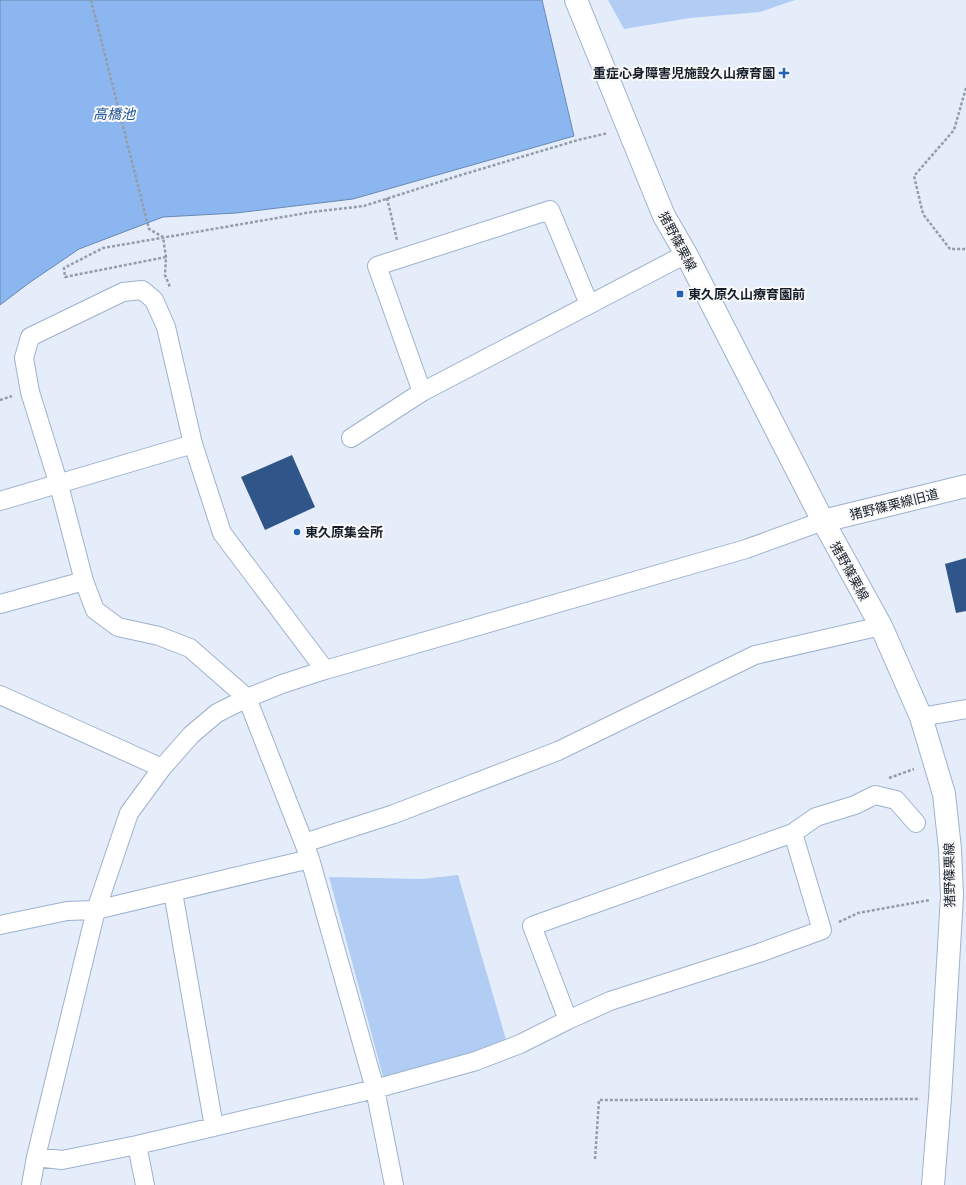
<svg xmlns="http://www.w3.org/2000/svg" width="966" height="1185" font-family="Arial,'Noto Sans JP',sans-serif">
  <rect width="100%" height="100%" fill="#e4edf9"/>
  <!-- green -->
  <path fill="#b2cdf3" d="M 608,0 L 795,0 L 760,12 L 690,18 L 624,29 Z
    M 458,875 L 507,1043 L 384,1080 L 329,877 L 422,879 Z"/>
  <!-- water -->
  <path fill="#8bb6ef" stroke="#6888b4" d="M 0,0 L 542,0 L 574,136 L 353,199 L 236,213 L 163,217 L 79,249 L 29,283 L 0,305 Z"/>
  <!-- building -->
  <path fill="#305689" d="M 292,455 L 315,507 L 265,530 L 241,477 Z
    M 966,558 L 966,611 L 956,613 L 945,564 Z"/>
  <g fill="none" stroke-linecap="round" stroke-linejoin="round">
    <defs>
      <path id="minor" d="M 589,304 L 550,210 L 377,266 L 422,392 L 686,254
        M 351,438 L 422,392
        M 0,501 L 193,444
        M 0,604 L 84,581
        M 325,670 L 222,533 L 193,444 L 166,327 L 154,300 L 142,290 L 123,292 L 30,337 L 24,358 L 30,392 L 59,485 L 84,581 L 95,610 L 118,627 L 159,636 L 190,648 L 247,698 L 304,843 L 310,859 L 375,1089 L 394,1185
        M 0,695 L 162,768
        M 921,717 L 966,709
        M 304,843 L 394,814 L 558,751 L 755,655 L 881,626
        M 173,892 L 214,1127
        M 0,925 L 67,911 L 96,910 L 310,859
        M 568,1020 L 532,926 L 793,833 L 816,817 L 855,805 L 875,795 L 896,800 L 916,823
        M 137,1145 L 145,1185
        M 36,1157 L 62,1160 L 137,1145 L 375,1089 L 476,1061 L 520,1044 L 568,1020 L 610,1001 L 759,953 L 822,930 L 793,833
        M 31,1185 L 36,1157 L 96,910 L 129,813 L 162,768 L 191,735 L 217,713 L 247,698 L 282,684 L 325,670 L 746,549 L 823,521"/>
      <path id="tertiary" d="M 823,521 L 966,486"/>
      <path id="secondary" d="M 576,0 L 664,216 L 686,254 L 823,521 L 881,626 L 921,717 L 944,794 L 950,849 L 952,896 L 940,1098 L 933,1185"/>
    </defs>
    <!-- minor casing -->
    <use href="#minor" stroke="#9db2ce" stroke-width="20"/>
    <!-- tertiary casing -->
    <use href="#tertiary" stroke="#9db2ce" stroke-width="24"/>
    <!-- secondary casing -->
    <use href="#secondary" stroke="#9db2ce" stroke-width="24"/>
    <!-- path -->
    <path stroke="#949da8" stroke-width="2.5" stroke-dasharray="3 2" stroke-linecap="butt" d="M 91,0 L 149,229 L 163,237 L 166,257 L 165,275 L 170,287
      M 966,88 L 954,130 L 914,176 L 923,214 L 950,249 L 966,249
      M 387,198 L 397,240
      M 166,257 L 65,277 L 64,268 L 103,248 L 312,212 L 364,206 L 461,175 L 578,140 L 608,133
      M 0,400 L 12,396
      M 889,778 L 914,769
      M 839,922 L 858,913 L 930,900
      M 595,1159 L 599,1100 L 920,1099"/>
    <!-- minor -->
    <use href="#minor" stroke="#fff" stroke-width="18"/>
    <!-- tertiary -->
    <use href="#tertiary" stroke="#fff" stroke-width="22"/>
    <!-- secondary -->
    <use href="#secondary" stroke="#fff" stroke-width="22"/>
  </g>
  <!-- markers -->
  <g fill="#2363b5" stroke="#f9f9f9" stroke-width="1.5">
    <path d="M782 67h4v4h4v4h-4v4h-4v-4h-4v-4h4z"/>
    <rect x="676" y="290" width="8" height="8" rx="2"/>
    <circle cx="297" cy="532" r="4"/>
  </g>
  <g text-anchor="middle" stroke-width="4" stroke-linejoin="round" paint-order="stroke">
    <!-- poi labels -->
    <g font-size="13" font-weight="bold" fill="#161e29" stroke="#f9f9f9" text-anchor="start">
      <text x="775" y="78" text-anchor="end">重症心身障害児施設久山療育園</text>
      <text x="688" y="299">東久原久山療育園前</text>
      <text x="305" y="537">東久原集会所</text>
    </g>
    <!-- street labels -->
    <g font-size="13" fill="#161e29" stroke="#f9f9f9">
      <text transform="translate(678 241) rotate(62)" y="5">猪野篠栗線</text>
      <text transform="translate(894 504) rotate(-14)" y="5">猪野篠栗線旧道</text>
      <text transform="translate(850 571) rotate(61)" y="5">猪野篠栗線</text>
      <text transform="translate(949 875) rotate(-91)" y="5">猪野篠栗線</text>
    </g>
    <!-- water labels -->
    <g font-size="14" font-style="italic" fill="#21569b" stroke="#f9f9f9">
      <text x="114" y="119">高橋池</text>
    </g>
  </g>
</svg>
